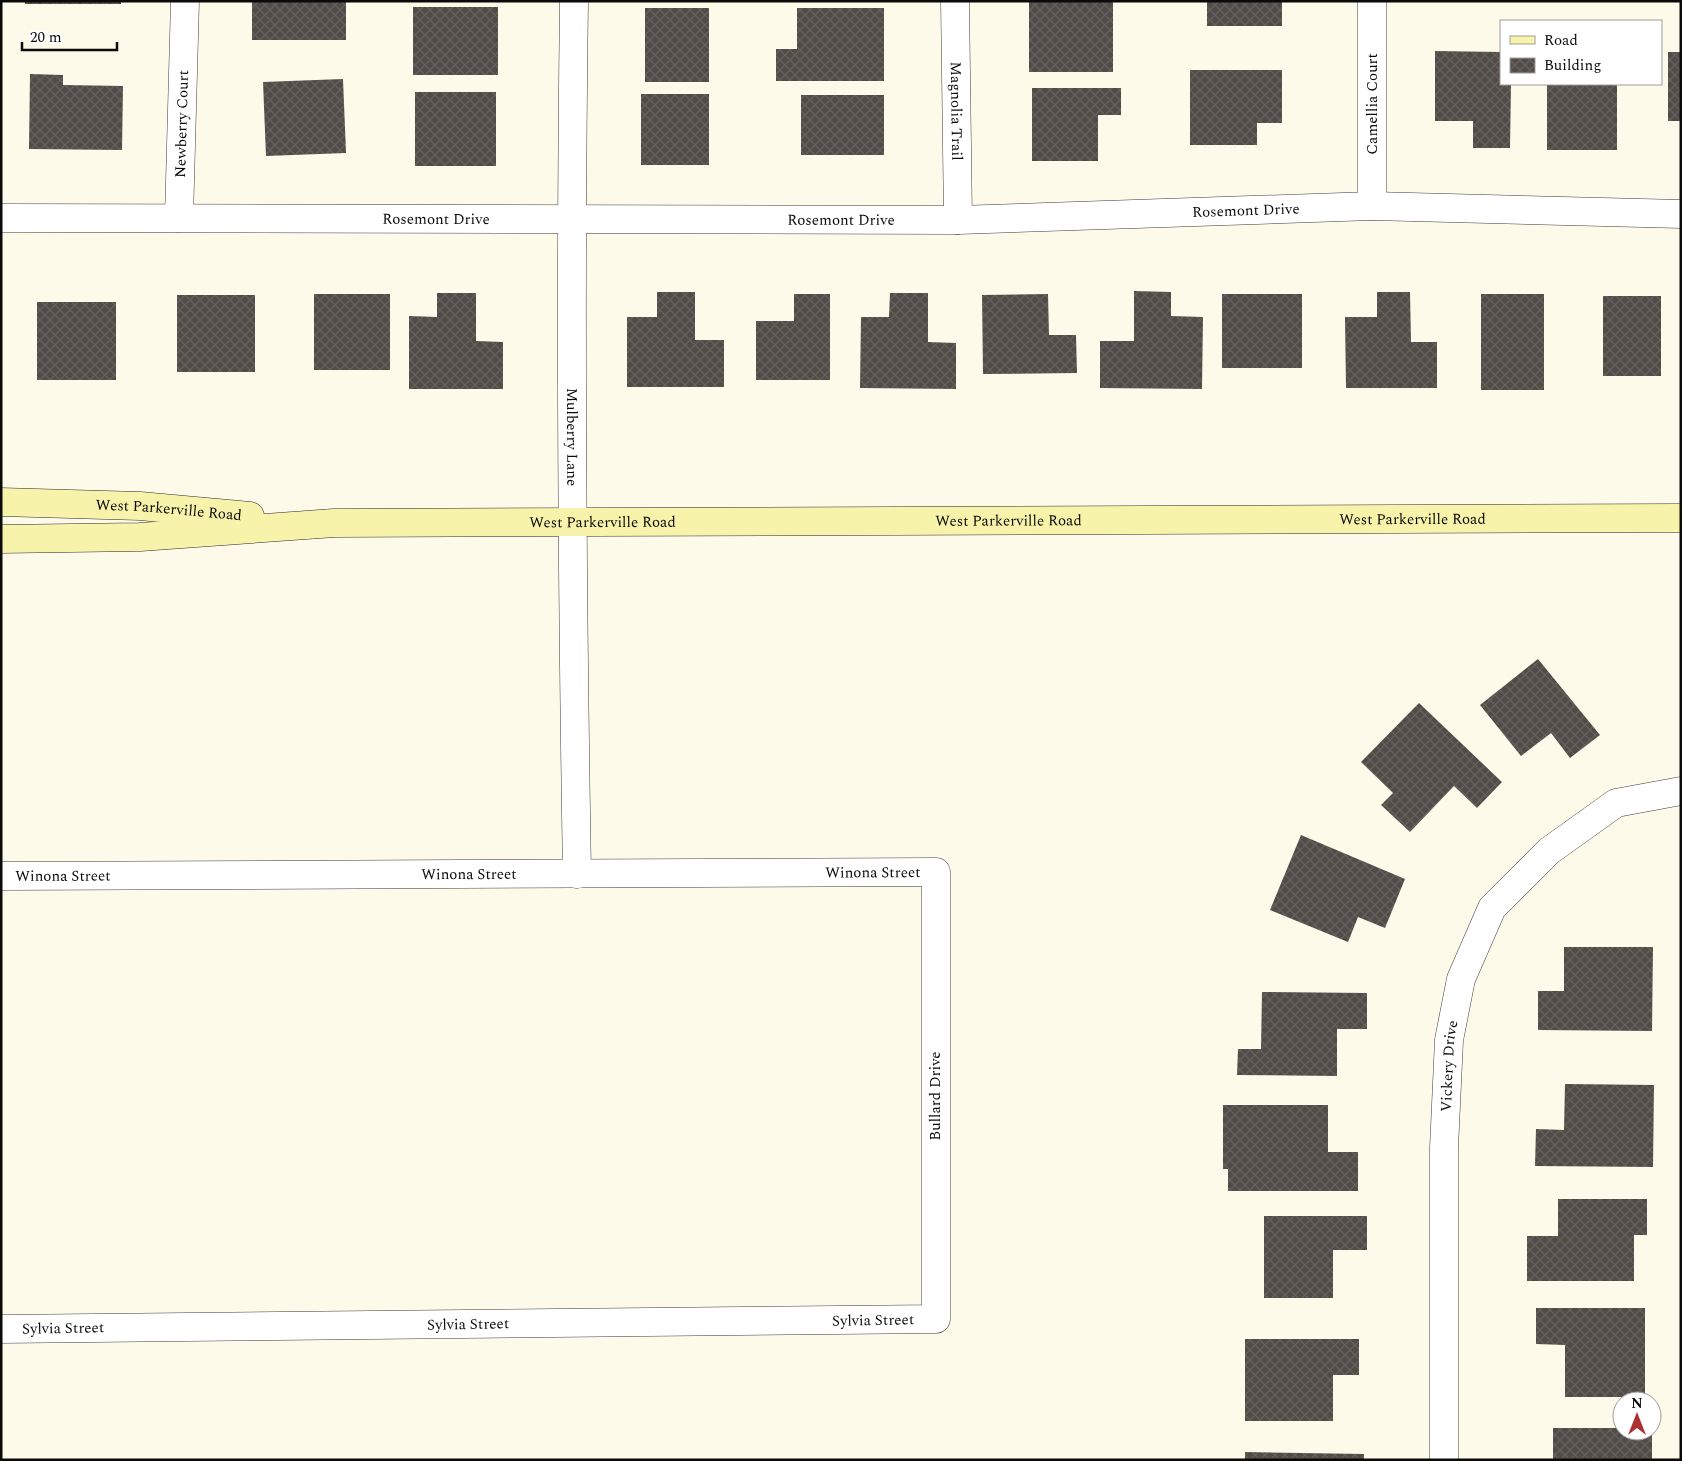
<svg xmlns="http://www.w3.org/2000/svg" width="1682" height="1461" font-family="Spectral,serif">
  <defs>
    <pattern id="building-cross-hatch" width="8" height="8" patternUnits="userSpaceOnUse" patternTransform="scale(1.25)"><rect width="8" height="8" fill="#524c48"/><path d="M0 0l8 8M0 8l8-8" fill="none" stroke="#66615e"/></pattern>
  </defs>
  <rect width="100%" height="100%" fill="#fdfae9"/>
  <!-- building -->
  <path fill="url(#building-cross-hatch)" d="M 25,1 L 121,1 L 121,4 L 25,4 Z
    M 252,1 L 346,1 L 346,40 L 252,40 Z
    M 1207,1 L 1282,1 L 1282,26 L 1207,26 Z
    M 1029,2 L 1113,2 L 1113,72 L 1029,72 Z
    M 413,7 L 498,7 L 498,75 L 413,75 Z
    M 645,8 L 709,8 L 709,82 L 645,82 Z
    M 797,8 L 884,8 L 884,81 L 776,81 L 776,49 L 797,49 Z
    M 1435,51 L 1501,52 L 1501,84 L 1511,84 L 1510,148 L 1473,148 L 1473,121 L 1435,121 Z
    M 1668,52 L 1681,52 L 1681,121 L 1668,121 Z
    M 1190,70 L 1282,70 L 1282,123 L 1257,123 L 1257,145 L 1190,145 Z
    M 30,74 L 63,75 L 63,85 L 123,86 L 122,150 L 29,149 Z
    M 343,79 L 346,153 L 266,156 L 263,82 Z
    M 1547,84 L 1617,84 L 1617,150 L 1547,150 Z
    M 1032,88 L 1121,88 L 1121,115 L 1098,115 L 1098,161 L 1032,161 Z
    M 415,92 L 496,92 L 496,166 L 415,166 Z
    M 641,94 L 709,94 L 709,165 L 641,165 Z
    M 801,95 L 884,95 L 884,155 L 801,155 Z
    M 1134,291 L 1171,292 L 1171,316 L 1203,317 L 1202,389 L 1100,388 L 1100,341 L 1134,341 Z
    M 657,292 L 695,292 L 695,340 L 724,340 L 724,387 L 627,387 L 627,317 L 657,317 Z
    M 1377,292 L 1410,292 L 1411,342 L 1437,342 L 1437,388 L 1346,388 L 1345,317 L 1377,317 Z
    M 437,293 L 476,293 L 476,341 L 503,342 L 503,389 L 409,389 L 409,316 L 437,317 Z
    M 890,293 L 928,293 L 928,342 L 956,343 L 956,389 L 860,388 L 861,317 L 889,317 Z
    M 314,294 L 390,294 L 390,370 L 314,370 Z
    M 794,294 L 830,294 L 830,380 L 756,380 L 756,321 L 794,321 Z
    M 1048,294 L 1049,335 L 1076,335 L 1077,373 L 983,374 L 982,295 Z
    M 1222,294 L 1302,294 L 1302,368 L 1222,368 Z
    M 1481,294 L 1544,294 L 1544,390 L 1481,390 Z
    M 177,295 L 255,295 L 255,372 L 177,372 Z
    M 1603,296 L 1661,296 L 1661,376 L 1603,376 Z
    M 37,302 L 116,302 L 116,380 L 37,380 Z
    M 1538,659 L 1600,735 L 1570,758 L 1551,733 L 1521,756 L 1480,705 Z
    M 1419,703 L 1502,782 L 1477,808 L 1454,786 L 1410,832 L 1381,805 L 1393,793 L 1361,762 Z
    M 1301,835 L 1405,879 L 1385,928 L 1358,917 L 1348,942 L 1270,910 Z
    M 1564,947 L 1653,947 L 1652,1031 L 1538,1030 L 1538,991 L 1564,991 Z
    M 1262,992 L 1367,993 L 1367,1029 L 1337,1029 L 1337,1076 L 1237,1075 L 1238,1049 L 1261,1049 Z
    M 1565,1084 L 1654,1085 L 1653,1167 L 1535,1166 L 1536,1129 L 1564,1130 Z
    M 1223,1105 L 1328,1105 L 1328,1152 L 1358,1152 L 1358,1191 L 1228,1191 L 1228,1169 L 1223,1169 Z
    M 1558,1199 L 1647,1199 L 1647,1235 L 1634,1235 L 1634,1281 L 1527,1281 L 1527,1236 L 1558,1236 Z
    M 1264,1216 L 1367,1216 L 1367,1250 L 1333,1250 L 1333,1298 L 1264,1298 Z
    M 1536,1308 L 1645,1308 L 1645,1397 L 1565,1397 L 1565,1345 L 1536,1344 Z
    M 1245,1339 L 1359,1339 L 1359,1375 L 1333,1375 L 1333,1421 L 1245,1421 Z
    M 1553,1428 L 1622,1428 L 1622,1431 L 1652,1431 L 1652,1460 L 1553,1460 Z
    M 1245,1452 L 1364,1454 L 1364,1460 L 1245,1460 Z"/>
  <g fill="none" stroke-linecap="round" stroke-linejoin="round">
    <defs>
      <g id="street">
        <path id="s1" d="M 574,1 C 570,292 572,583 577,874"/>
        <path id="s2" d="M 955,1 L 958,220"/>
        <path d="M 1372,1 L 1372,206"/>
        <path id="s3" d="M 1,218 L 958,220 L 1372,206 L 1681,214"/>
        <path id="s4" d="M 179,218 L 185,1"/>
        <path id="s5" d="M 1,876 L 936,872 L 936,1319 L 1,1329"/>
        <path id="s6" d="M 1444,1460 L 1444,1148 L 1449,1040 L 1461,979 L 1492,908 L 1549,851 L 1616,803 L 1681,791"/>
      </g>
      <g id="secondary">
        <path id="s7" d="M 1,502 L 140,506 L 250,516"/>
        <path id="s8" d="M 1,539 L 140,537 L 334,523 L 1681,518"/>
      </g>
    </defs>
    <!-- street casing -->
    <use href="#street" stroke="#3d3d3d" stroke-width="29"/>
    <!-- secondary casing -->
    <use href="#secondary" stroke="#2c2c2c" stroke-width="29"/>
    <!-- street -->
    <use href="#street" stroke="#fff" stroke-width="28"/>
    <!-- secondary -->
    <use href="#secondary" stroke="#f8f3aa" stroke-width="28"/>
  </g>
  <g text-anchor="middle" stroke-width="5" stroke-linejoin="round" paint-order="stroke">
    <!-- street labels -->
    <g font-size="15" fill="#0a0a0a" stroke="#fff">
      <text transform="translate(1372 104) rotate(-90)" y="5">Camellia Court</text>
      <text dy="5" stroke="none"><textPath href="#s2" startOffset="110">Magnolia Trail</textPath></text>
      <text dy="5" stroke="none"><textPath href="#s4" startOffset="94">Newberry Court</textPath></text>
      <text dy="5" stroke="none"><textPath href="#s3" startOffset="1245">Rosemont Drive</textPath></text>
      <text dy="5" stroke="none"><textPath href="#s3" startOffset="435">Rosemont Drive</textPath></text>
      <text dy="5" stroke="none"><textPath href="#s3" startOffset="840">Rosemont Drive</textPath></text>
      <text dy="5" stroke="none"><textPath href="#s1" startOffset="436">Mulberry Lane</textPath></text>
      <text dy="5" stroke="none"><textPath href="#s7" startOffset="168">West Parkerville Road</textPath></text>
      <text dy="5" stroke="none"><textPath href="#s8" startOffset="1412">West Parkerville Road</textPath></text>
      <text dy="5" stroke="none"><textPath href="#s8" startOffset="1008">West Parkerville Road</textPath></text>
      <text dy="5" stroke="none"><textPath href="#s8" startOffset="602">West Parkerville Road</textPath></text>
      <text dy="5" stroke="none"><textPath href="#s5" startOffset="872">Winona Street</textPath></text>
      <text dy="5" stroke="none"><textPath href="#s5" startOffset="468">Winona Street</textPath></text>
      <text dy="5" stroke="none"><textPath href="#s5" startOffset="62">Winona Street</textPath></text>
      <text dy="5" stroke="none"><textPath href="#s6" startOffset="394">Vickery Drive</textPath></text>
      <text transform="translate(935 1096) rotate(-90)" y="5">Bullard Drive</text>
      <text transform="translate(873 1320) rotate(-1)" y="5">Sylvia Street</text>
      <text transform="translate(468 1324) rotate(-1)" y="5">Sylvia Street</text>
      <text transform="translate(63 1328) rotate(-1)" y="5">Sylvia Street</text>
    </g>
  </g>
  <!-- border -->
  <rect width="1682" height="1461" fill="none" stroke="#0a0a0a" stroke-width="5"/>
  <!-- legend -->
  <rect x="1500" y="20" width="162" height="65" fill="#ffffff" stroke="#9d9d9d"/>
  <rect x="1510" y="36" width="25" height="8" fill="#f8f3aa" stroke="#9d9d9d"/>
  <text x="1544" y="45" font-size="15" fill="#0a0a0a">Road</text>
  <rect x="1510" y="58" width="25" height="15" fill="url(#building-cross-hatch)" stroke="#9d9d9d"/>
  <text x="1544" y="70" font-size="15" fill="#0a0a0a">Building</text>
  <!-- north arrow -->
  <g transform="translate(1637 1416)"><circle r="24" fill="#ffffff" stroke="#9d9d9d"/>
  <path d="M0-4L9 19L0 12L-9 19Z" fill="#ad2f30"/>
  <text y="-8" font-size="14" font-weight="bold" text-anchor="middle" fill="#0a0a0a">N</text>
  </g>
  <!-- scale -->
  <path d="M22 42v8h95v-8" fill="none" stroke="#0a0a0a" stroke-width="2.5"/>
  <text x="30" y="42" font-size="15" fill="#0a0a0a" stroke="#ffffff" stroke-width="4" paint-order="stroke">20 m</text>
</svg>
